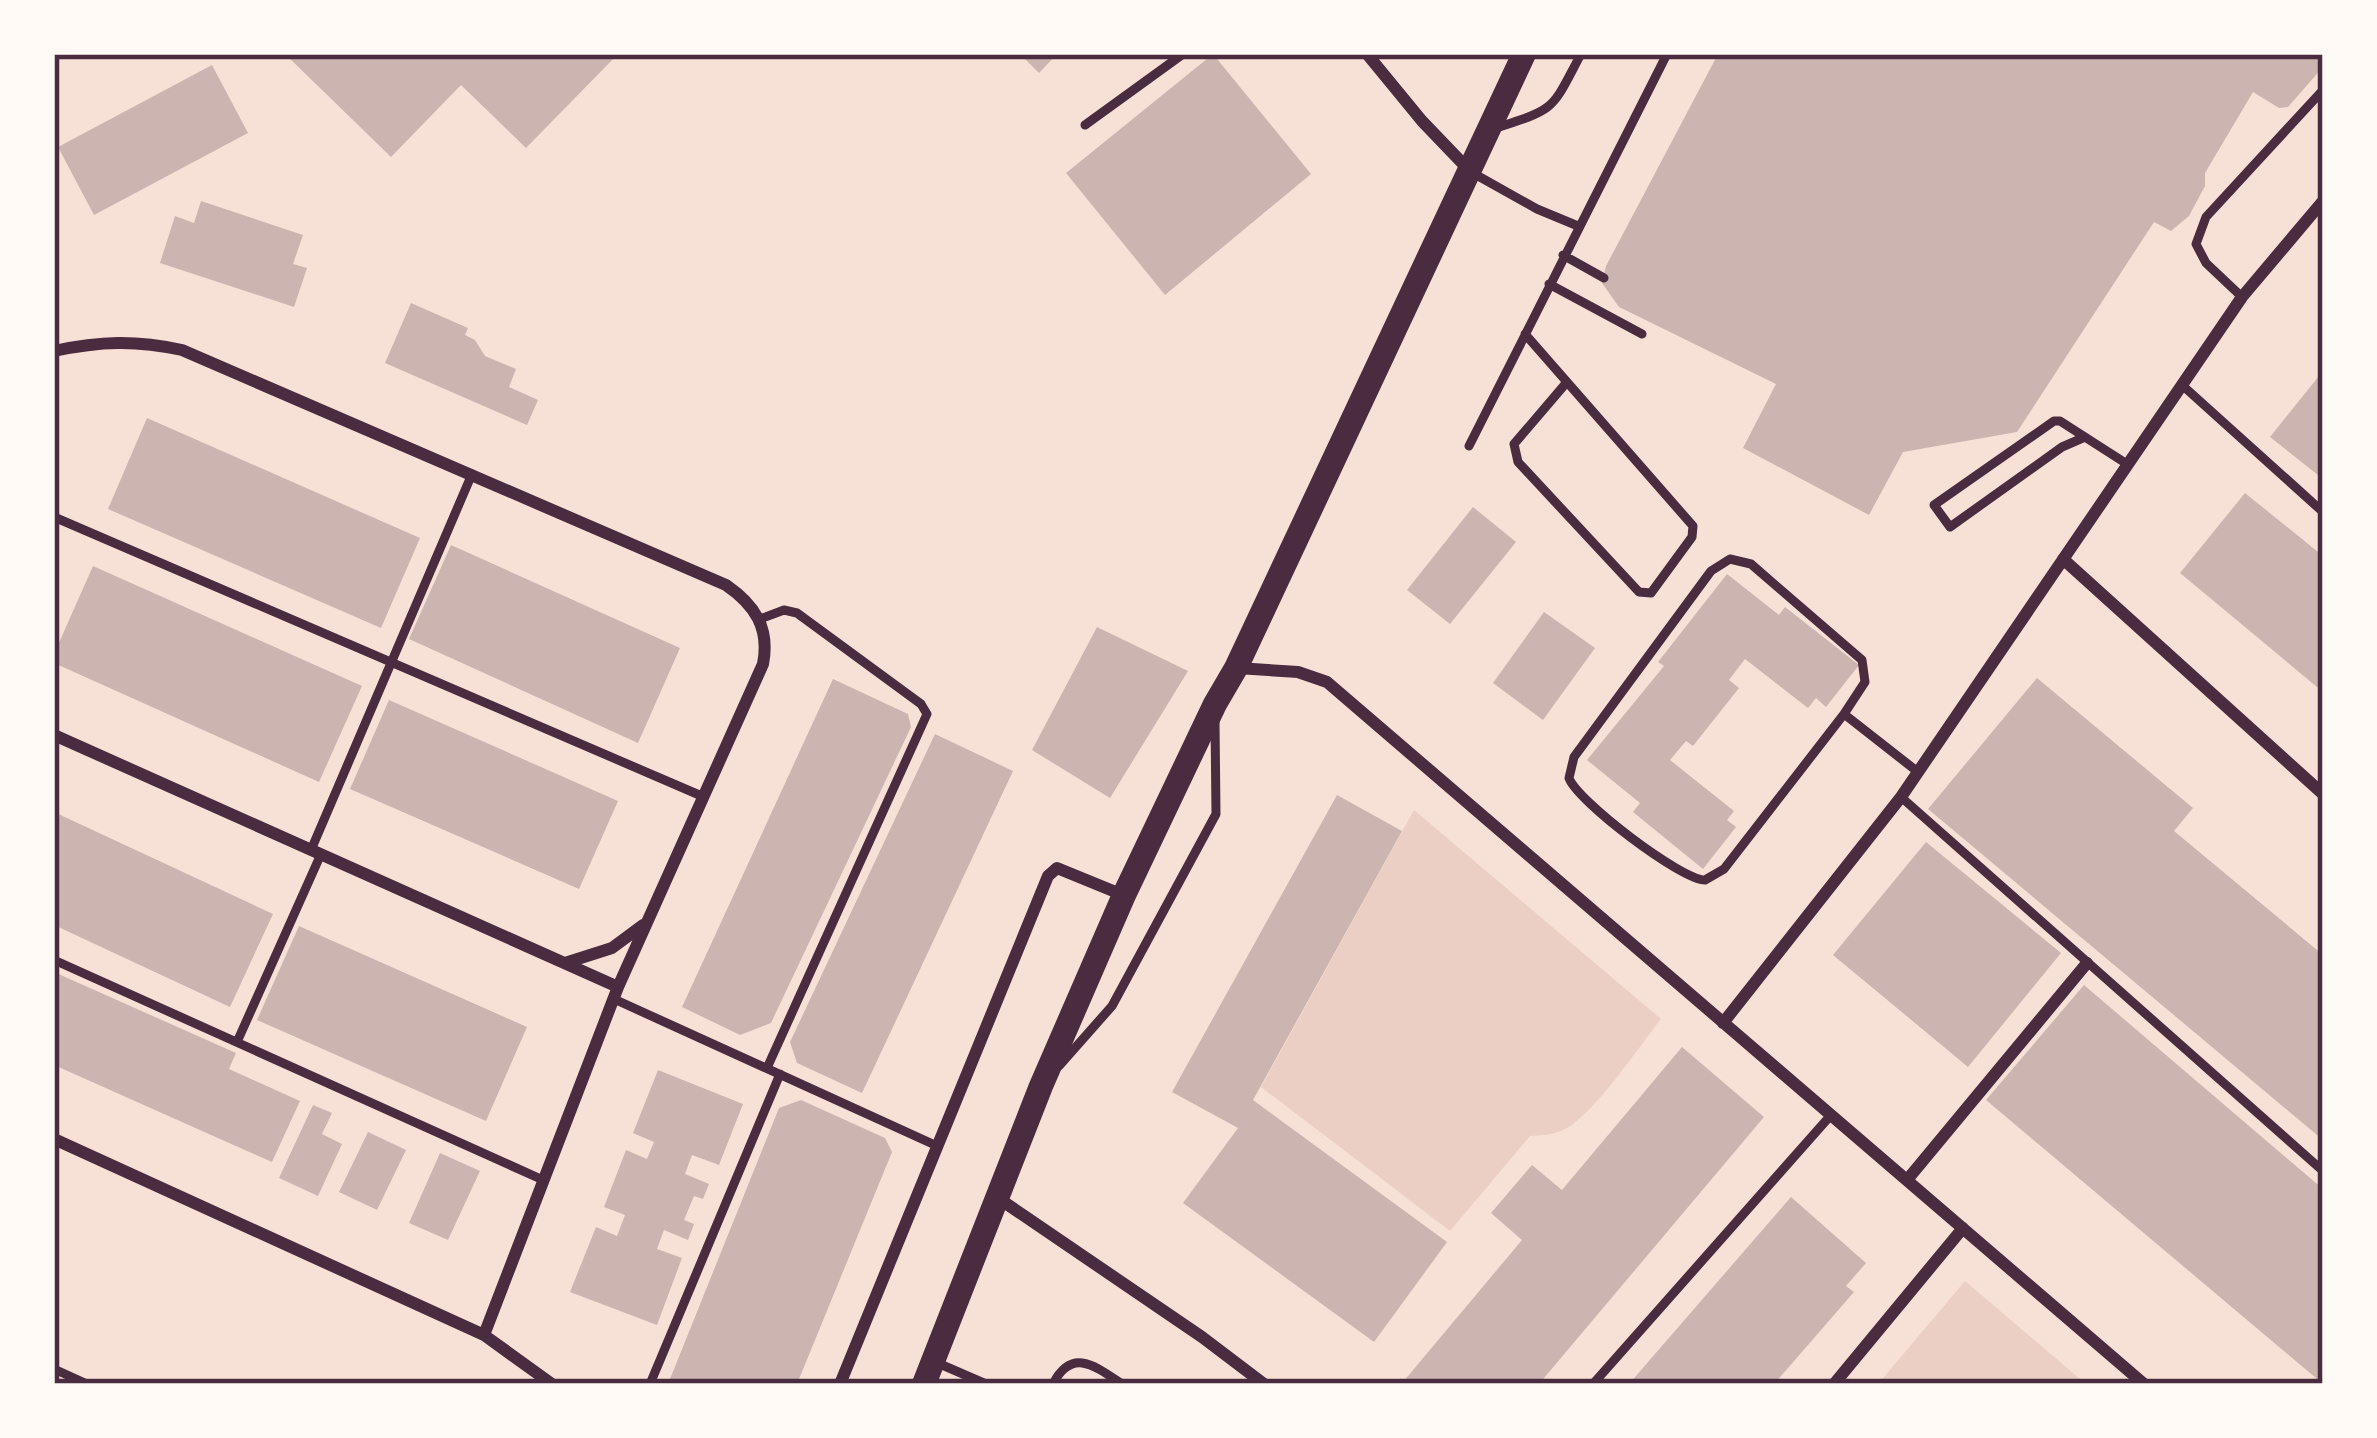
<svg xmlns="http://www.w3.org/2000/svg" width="2377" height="1438" font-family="'IBM Plex Sans',sans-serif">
  <rect width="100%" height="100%" fill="#f7e1d7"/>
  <!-- green -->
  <path fill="#ebcfc5" d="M 1414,810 L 1661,1019 C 1638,1048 1597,1110 1567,1128 C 1555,1135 1543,1135 1530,1136 L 1450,1231 L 1261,1087 Z
    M 1965,1281 L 2086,1384 L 1878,1384 Z"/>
  <!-- building -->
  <path fill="#ccb4b1" d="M 285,54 L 618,54 L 526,148 L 461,85 L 391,157 Z
    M 1020,54 L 1057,54 L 1039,73 Z
    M 1213,54 L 1311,174 L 1165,295 L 1066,173 Z
    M 1718,54 L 2323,54 L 2323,67 L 2288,107 L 2279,108 L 2253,92 L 2205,173 L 2205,186 L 2189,216 L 2171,231 L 2154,222 L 2017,432 L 1903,452 L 1869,515 L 1743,448 L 1776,384 L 1619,307 L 1602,283 L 1606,266 Z
    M 212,65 L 248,133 L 94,215 L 58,147 Z
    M 201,201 L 303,235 L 293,264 L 307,268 L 294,307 L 160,263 L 175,216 L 194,223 Z
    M 411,303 L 468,328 L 465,335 L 475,340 L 485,356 L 516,369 L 509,387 L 538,400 L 527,425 L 385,363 Z
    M 2323,371 L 2323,479 L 2270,437 Z
    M 147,418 L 420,538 L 381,628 L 108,509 Z
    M 2245,493 L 2323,556 L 2323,692 L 2180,573 Z
    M 1473,507 L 1516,542 L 1450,624 L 1407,590 Z
    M 451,545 L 680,648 L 638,743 L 409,639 Z
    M 93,566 L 362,686 L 319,782 L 54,663 L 54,654 Z
    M 1727,574 L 1779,615 L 1785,607 L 1859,665 L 1826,707 L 1816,698 L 1808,708 L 1745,659 L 1729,680 L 1739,688 L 1693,746 L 1686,741 L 1670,760 L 1734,811 L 1727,820 L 1736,827 L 1703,869 L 1633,812 L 1640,803 L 1587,760 L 1664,666 L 1658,662 Z
    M 1544,612 L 1595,648 L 1543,720 L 1493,683 Z
    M 1097,627 L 1188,671 L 1110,798 L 1032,750 Z
    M 2037,678 L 2193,808 L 2174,831 L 2323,955 L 2323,1140 L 1928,809 Z
    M 833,679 L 908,714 L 911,727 L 771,1023 L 740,1035 L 682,1007 Z
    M 389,700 L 618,801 L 579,889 L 350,789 Z
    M 935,734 L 1013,771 L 862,1093 L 797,1063 L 790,1042 Z
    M 1337,795 L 1402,831 L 1253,1100 L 1447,1242 L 1374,1342 L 1183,1203 L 1238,1128 L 1172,1092 Z
    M 54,812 L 273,914 L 230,1007 L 54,925 Z
    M 1926,842 L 2061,953 L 1968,1067 L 1833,955 Z
    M 299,926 L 527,1027 L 486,1121 L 257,1020 Z
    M 54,972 L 236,1053 L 229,1069 L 300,1101 L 272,1162 L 54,1065 Z
    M 2084,985 L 2323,1189 L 2323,1384 L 1986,1100 Z
    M 1682,1047 L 1764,1117 L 1539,1384 L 1405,1384 L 1403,1382 L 1522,1240 L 1491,1213 L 1532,1165 L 1562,1190 Z
    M 658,1070 L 743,1104 L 719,1165 L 692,1155 L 685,1174 L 709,1184 L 703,1199 L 694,1196 L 684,1220 L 694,1224 L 688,1240 L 664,1230 L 657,1249 L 682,1258 L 657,1325 L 570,1292 L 596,1227 L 617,1236 L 625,1215 L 604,1207 L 626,1150 L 647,1159 L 654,1142 L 633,1133 Z
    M 801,1100 L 885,1138 L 892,1152 L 797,1384 L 668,1384 L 779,1108 Z
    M 313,1105 L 332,1113 L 322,1134 L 342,1144 L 318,1196 L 279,1178 Z
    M 368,1132 L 406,1150 L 377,1210 L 339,1192 Z
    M 440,1153 L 480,1171 L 448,1240 L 409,1223 Z
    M 1791,1197 L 1866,1263 L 1846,1286 L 1854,1292 L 1774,1384 L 1629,1384 Z"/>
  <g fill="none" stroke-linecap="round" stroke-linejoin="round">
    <!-- service -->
    <path stroke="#4a2c40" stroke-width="9" d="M 1085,125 L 1183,54
      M 1496,128 C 1558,108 1551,110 1581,54
      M 1471,172 L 1537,209 L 1578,226
      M 1563,255 L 1604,278
      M 1549,284 L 1642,334
      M 2242,297 L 2206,263 L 2196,244 L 2206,217 L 2323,90
      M 1525,334 L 1567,382
      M 1567,382 L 1693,526 L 1692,537 L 1651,593 L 1639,592 L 1518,462 L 1514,444 Z
      M 2182,385 L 2323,512
      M 2085,437 L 2062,447 L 1950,527 L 1934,505 L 2054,421 L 2060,421 L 2127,464
      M 1469,446 L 1667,54
      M 54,517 L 704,797
      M 760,619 L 784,610 L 797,613 L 921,704 L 927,714 L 767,1068
      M 1844,714 L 1865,682 L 1862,660 L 1751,564 L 1730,559 L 1711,571 L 1574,757 L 1569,778 C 1577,801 1681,880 1705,880 L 1724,869 L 1844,714 L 1918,772
      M 1901,797 L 2323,1171
      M 311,850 L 472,474
      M 54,960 L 543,1180
      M 614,999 L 935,1145
      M 237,1042 L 321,854
      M 1059,1066 L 1112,1006 L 1216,814 L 1215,721
      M 933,1361 L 986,1384
      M 54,1369 L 87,1384
      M 650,1384 L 780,1074
      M 1053,1384 C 1072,1347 1095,1366 1122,1384
      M 1593,1384 L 1831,1115"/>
    <!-- minor -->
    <path stroke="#4a2c40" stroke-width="12" d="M 1367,54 L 1422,121 L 1469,170
      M 54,351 C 100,341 136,340 182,350 L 726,585 C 755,605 770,628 763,664 L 618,987 L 484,1335
      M 2063,559 L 2323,794
      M 1237,668 L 1298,672 L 1327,682 L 2144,1384
      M 54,735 L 618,987
      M 565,963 L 612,948 L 643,925
      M 1723,1023 L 1901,797 L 2242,297 L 2323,201
      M 54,1139 L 484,1335 L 552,1384
      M 1907,1180 L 2087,963
      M 998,1198 L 1202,1337 L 1264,1384
      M 840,1384 L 1048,876 L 1057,868 L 1123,895
      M 1834,1384 L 1963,1228"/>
    <!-- secondary -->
    <path stroke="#4a2c40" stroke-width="24" d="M 924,1384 L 1041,1086 L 1124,895 L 1215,704 L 1236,668 L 1524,54"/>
  </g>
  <!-- border -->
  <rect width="2377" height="1438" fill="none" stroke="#fffaf5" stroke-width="114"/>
  <rect x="57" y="57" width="2263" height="1324" fill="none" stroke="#4a2c40" stroke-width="4.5"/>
</svg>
